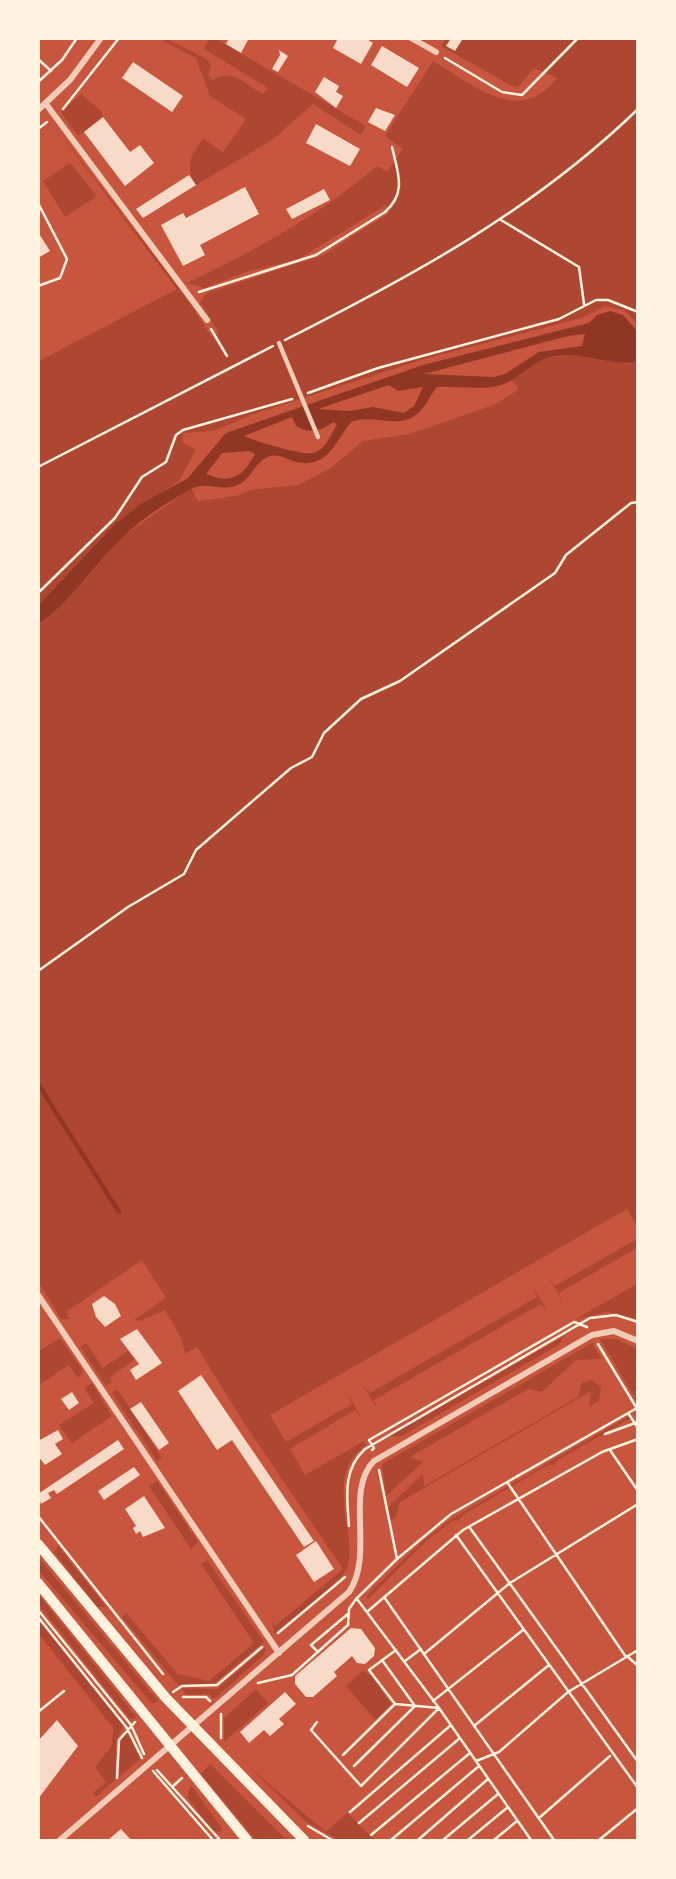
<svg xmlns="http://www.w3.org/2000/svg" width="676" height="1879" font-family="Signika,sans-serif">
  <rect width="100%" height="100%" fill="#c8553d"/>
  <!-- green -->
  <path fill="#ae4732" d="M 160,39 L 167,39 L 208,60 L 211,66 L 208,76 L 213,80 C 231,67 247,86 263,94 L 268,88 L 204,49 L 209,39 L 216,39 L 366,126 L 361,135 L 313,104 L 272,140 L 196,185 C 184,167 191,155 203,139 L 223,152 L 246,119 L 210,96 L 196,58 Z
    M 446,39 L 637,39 L 637,323 L 624,310 L 605,306 L 581,318 L 421,360 L 254,414 L 213,431 L 183,433 L 182,442 L 196,450 L 179,481 L 114,525 L 39,606 L 39,361 L 177,289 L 51,122 L 180,288 L 212,337 L 219,333 L 200,302 L 207,293 L 323,255 L 389,213 L 386,205 L 299,259 L 246,272 L 204,288 L 187,283 C 261,247 314,219 377,166 L 387,172 L 403,149 L 385,136 L 433,61 C 472,84 519,127 557,78 L 534,68 L 518,87 L 512,86 L 441,46 Z
    M 81,94 L 102,112 L 103,117 L 78,136 L 61,112 Z
    M 70,163 L 97,196 L 65,217 L 43,181 Z
    M 583,354 L 626,364 L 637,362 L 637,1226 L 627,1209 L 270,1415 L 286,1442 L 352,1404 L 348,1394 L 362,1419 L 355,1410 L 290,1449 L 305,1475 L 364,1441 L 366,1445 C 319,1477 364,1544 344,1573 C 333,1591 292,1619 274,1634 L 272,1622 L 275,1626 L 343,1569 L 244,1423 L 197,1347 L 185,1354 L 182,1340 L 165,1310 L 140,1321 L 134,1320 L 166,1298 L 142,1260 L 66,1312 L 70,1319 L 61,1319 L 39,1283 L 39,623 L 68,599 L 122,537 L 191,488 L 198,501 L 236,496 L 250,490 L 298,485 L 331,468 L 363,441 L 410,434 L 496,404 L 519,389 L 511,380 L 545,358 Z
    M 637,1239 L 637,1248 L 559,1293 L 563,1303 L 549,1278 L 555,1286 Z
    M 637,1284 L 637,1319 L 606,1312 L 574,1320 Z
    M 533,1287 L 548,1312 L 541,1304 L 374,1400 L 378,1410 L 363,1385 L 370,1393 L 537,1297 Z
    M 564,1336 L 560,1344 L 402,1436 L 390,1436 Z
    M 58,1339 L 61,1339 L 83,1371 L 78,1379 L 69,1365 L 39,1385 L 39,1351 Z
    M 600,1339 L 616,1339 L 637,1349 L 637,1401 Z
    M 86,1343 L 103,1368 L 128,1351 L 135,1359 L 110,1377 L 112,1382 L 106,1386 L 80,1346 Z
    M 592,1343 L 602,1359 L 576,1360 L 542,1392 L 528,1389 L 410,1457 L 423,1462 L 386,1496 L 382,1464 Z
    M 592,1380 L 601,1387 L 599,1401 L 589,1407 L 591,1391 L 400,1502 L 396,1517 L 390,1521 L 388,1507 L 423,1474 L 424,1486 L 578,1397 L 582,1383 Z
    M 92,1383 L 112,1416 L 72,1443 L 59,1425 L 94,1403 L 84,1388 Z
    M 117,1389 L 122,1396 L 162,1458 L 157,1461 L 112,1393 Z
    M 629,1416 L 631,1418 L 556,1461 L 554,1465 L 548,1465 L 463,1515 L 458,1521 L 454,1520 L 427,1540 L 368,1599 L 367,1595 L 424,1540 L 453,1518 Z
    M 157,1481 L 198,1542 L 191,1549 L 149,1486 Z
    M 58,1546 L 106,1607 L 97,1607 L 54,1552 Z
    M 38,1557 L 158,1701 L 152,1704 L 39,1571 Z
    M 207,1560 L 264,1642 L 215,1683 L 178,1685 L 122,1617 L 126,1613 L 178,1674 L 209,1681 L 254,1643 L 201,1564 Z
    M 39,1595 L 137,1718 L 130,1719 L 39,1605 Z
    M 38,1620 L 124,1726 L 116,1740 L 115,1780 L 96,1797 L 93,1793 L 106,1782 L 95,1767 L 111,1747 L 114,1729 L 39,1634 Z
    M 266,1647 L 264,1655 L 214,1699 L 209,1694 L 186,1695 L 182,1688 L 217,1689 Z
    M 363,1670 L 368,1675 L 370,1674 L 391,1704 L 375,1720 L 346,1686 Z
    M 256,1689 L 268,1703 L 224,1742 L 224,1718 Z
    M 127,1731 L 140,1759 L 119,1777 L 120,1742 Z
    M 210,1764 L 287,1840 L 256,1840 L 201,1774 Z
    M 248,1766 L 326,1832 L 347,1813 L 375,1840 L 339,1840 L 305,1821 Z
    M 191,1785 L 223,1830 L 220,1832 L 213,1831 L 187,1797 Z"/>
  <!-- water -->
  <path fill="#8f3625" fill-rule="evenodd" d="M 610,311 L 623,315 L 637,331 L 637,362 C 609,366 586,352 556,356 C 533,359 520,380 498,386 C 479,390 457,386 437,387 C 430,395 426,407 417,414 C 399,430 372,413 351,422 C 335,442 328,469 296,462 C 288,460 279,454 271,456 C 254,460 252,481 235,486 C 219,491 205,480 189,490 C 165,504 139,520 120,540 C 92,567 71,602 39,623 L 38,606 L 114,525 L 141,504 L 188,478 L 226,433 L 423,365 L 589,323 L 597,315 ZM 585,334 L 582,346 L 539,352 L 505,374 L 494,377 L 424,374 L 568,336 ZM 389,385 L 398,391 L 423,387 L 414,406 L 404,413 L 373,407 L 350,411 L 318,409 ZM 292,417 L 296,426 C 309,434 321,431 333,422 L 337,424 C 320,458 316,457 281,448 C 268,444 258,442 244,436 ZM 249,451 L 255,454 C 243,476 231,485 206,474 L 222,453 Z"/>
  <g fill="none" stroke-linecap="round" stroke-linejoin="round">
    <!-- stream -->
    <path stroke="#8f3625" stroke-width="4.5" d="M 38,1084 L 119,1212"/>
  </g>
  <!-- building -->
  <path fill="#f7dbc8" d="M 229,38 L 249,38 L 241,53 L 226,44 Z
    M 338,38 L 365,38 L 373,43 L 361,64 L 333,48 Z
    M 451,38 L 462,40 L 455,51 L 446,46 Z
    M 382,46 L 419,68 L 407,87 L 371,65 Z
    M 279,50 L 288,56 L 278,72 L 272,69 L 280,55 Z
    M 133,62 L 183,96 L 172,112 L 122,78 Z
    M 324,77 L 339,86 L 336,92 L 343,96 L 336,108 L 315,92 Z
    M 376,108 L 395,115 L 385,131 L 368,122 Z
    M 103,117 L 130,152 L 140,145 L 154,163 L 125,186 L 84,132 Z
    M 316,124 L 360,149 L 350,166 L 306,143 Z
    M 189,175 L 196,185 L 143,218 L 136,209 Z
    M 245,187 L 259,214 L 200,245 L 205,255 L 183,266 L 161,225 L 183,213 L 186,218 Z
    M 324,189 L 330,200 L 292,219 L 286,209 Z
    M 38,232 L 50,251 L 38,258 Z
    M 104,1296 L 115,1304 L 121,1316 L 105,1327 L 96,1317 L 92,1304 Z
    M 137,1329 L 162,1363 L 136,1380 L 130,1370 L 139,1364 L 120,1339 Z
    M 201,1375 L 314,1541 L 304,1547 L 232,1440 L 217,1450 L 178,1391 Z
    M 72,1392 L 79,1403 L 69,1410 L 61,1399 Z
    M 141,1402 L 169,1443 L 159,1450 L 130,1409 Z
    M 58,1430 L 63,1439 L 55,1444 L 62,1454 L 45,1465 L 38,1456 L 38,1441 Z
    M 118,1440 L 124,1449 L 57,1494 L 54,1490 L 48,1493 L 51,1498 L 41,1504 L 38,1494 Z
    M 134,1467 L 140,1475 L 104,1500 L 98,1491 Z
    M 144,1496 L 165,1528 L 143,1537 L 140,1531 L 136,1534 L 133,1528 L 136,1526 L 125,1509 Z
    M 316,1541 L 334,1569 L 314,1582 L 296,1555 Z
    M 351,1628 L 361,1629 L 375,1648 L 374,1656 L 365,1664 L 357,1663 L 352,1656 L 334,1672 L 337,1676 L 313,1697 L 306,1697 L 295,1684 L 295,1676 Z
    M 285,1692 L 296,1704 L 279,1719 L 284,1724 L 270,1736 L 264,1730 L 249,1743 L 240,1732 Z
    M 57,1720 L 78,1746 L 38,1799 L 38,1741 Z
    M 121,1829 L 131,1840 L 108,1840 Z"/>
  <g fill="none" stroke-linecap="round" stroke-linejoin="round">
    <!-- path -->
    <path stroke="#fff3e0" stroke-width="2.5" d="M 445,58 L 502,92 L 522,95 L 578,38
      M 38,59 L 51,71
      M 38,82 L 62,60 L 77,38
      M 63,109 L 119,38
      M 38,129 L 47,122
      M 38,203 L 67,259 L 60,278 L 38,286
      M 501,220 L 579,267 L 584,304
      M 199,292 L 316,255 L 385,212 C 407,193 398,173 392,147
      M 211,329 L 227,356
      M 285,340 C 412,276 534,210 638,109
      M 308,393 L 378,368 L 559,319 L 596,300 L 608,300 L 638,312
      M 38,467 L 273,346
      M 38,593 L 115,518 L 142,477 L 166,462 L 176,435 L 183,430 L 292,399
      M 38,971 L 128,907 L 184,874 L 196,850 L 291,768 L 312,757 L 324,733 L 361,699 L 400,681 L 555,573 L 566,555 L 631,503 L 638,502
      M 598,1344 L 636,1407
      M 628,1413 L 638,1428
      M 605,1434 L 638,1422
      M 372,1450 L 374,1448 L 369,1440 L 574,1322 L 587,1327
      M 610,1450 L 638,1491
      M 379,1470 L 397,1559
      M 507,1482 L 626,1657
      M 38,1516 L 163,1674
      M 349,1526 C 347,1498 342,1470 365,1449 L 590,1318 L 616,1315 L 638,1322
      M 470,1528 L 638,1762
      M 456,1535 L 638,1788
      M 384,1597 L 554,1840
      M 357,1599 L 439,1708 L 531,1840
      M 38,1610 L 131,1725 L 144,1754
      M 368,1611 L 463,1530 L 602,1452 L 638,1439
      M 38,1617 L 127,1728 L 142,1758
      M 278,1633 L 345,1577
      M 318,1652 L 311,1645 L 349,1613
      M 424,1654 L 510,1583 L 638,1504
      M 627,1656 L 638,1666
      M 405,1661 L 421,1649
      M 258,1683 L 292,1675 L 348,1625 L 349,1609 L 356,1599 L 397,1559 L 451,1514 L 637,1408
      M 173,1692 L 182,1686 L 217,1685 L 262,1647
      M 183,1697 L 206,1697 L 210,1701
      M 433,1701 L 523,1630
      M 395,1704 L 439,1708
      M 38,1712 L 64,1691
      M 317,1722 L 311,1730 L 361,1786 L 439,1708
      M 474,1726 L 549,1665
      M 221,1738 L 221,1714
      M 343,1755 L 395,1704 L 369,1670 L 396,1650
      M 476,1761 L 499,1752 L 568,1692 L 638,1650
      M 354,1766 L 415,1706 L 382,1660
      M 157,1770 L 220,1840
      M 153,1771 L 213,1840
      M 117,1778 L 119,1740 L 135,1722
      M 172,1787 L 182,1778
      M 350,1812 L 451,1725
      M 539,1818 L 610,1756
      M 359,1823 L 460,1738
      M 308,1826 L 332,1840
      M 371,1835 L 470,1753
      M 391,1840 L 479,1766
      M 418,1840 L 488,1779
      M 443,1840 L 498,1794
      M 468,1840 L 508,1807
      M 494,1840 L 517,1821
      M 599,1840 L 638,1808"/>
    <!-- pedestrian -->
    <path stroke="#f1ccb7" stroke-width="4.5" d="M 279,343 L 318,437"/>
    <!-- minor -->
    <path stroke="#f1ccb7" stroke-width="6" d="M 411,38 L 436,52
      M 46,104 L 207,320
      M 38,110 L 70,80 L 101,38
      M 38,1295 L 279,1653
      M 60,1840 L 349,1592 C 375,1554 344,1491 374,1461 L 592,1335 L 614,1331 L 638,1341"/>
    <!-- primary -->
    <path stroke="#fff3e0" stroke-width="10" d="M 38,1544 L 166,1698 L 304,1840
      M 38,1583 L 247,1840"/>
  </g>
  <!-- border -->
  <rect width="676" height="1879" fill="none" stroke="#fff3e0" stroke-width="80"/>
</svg>
